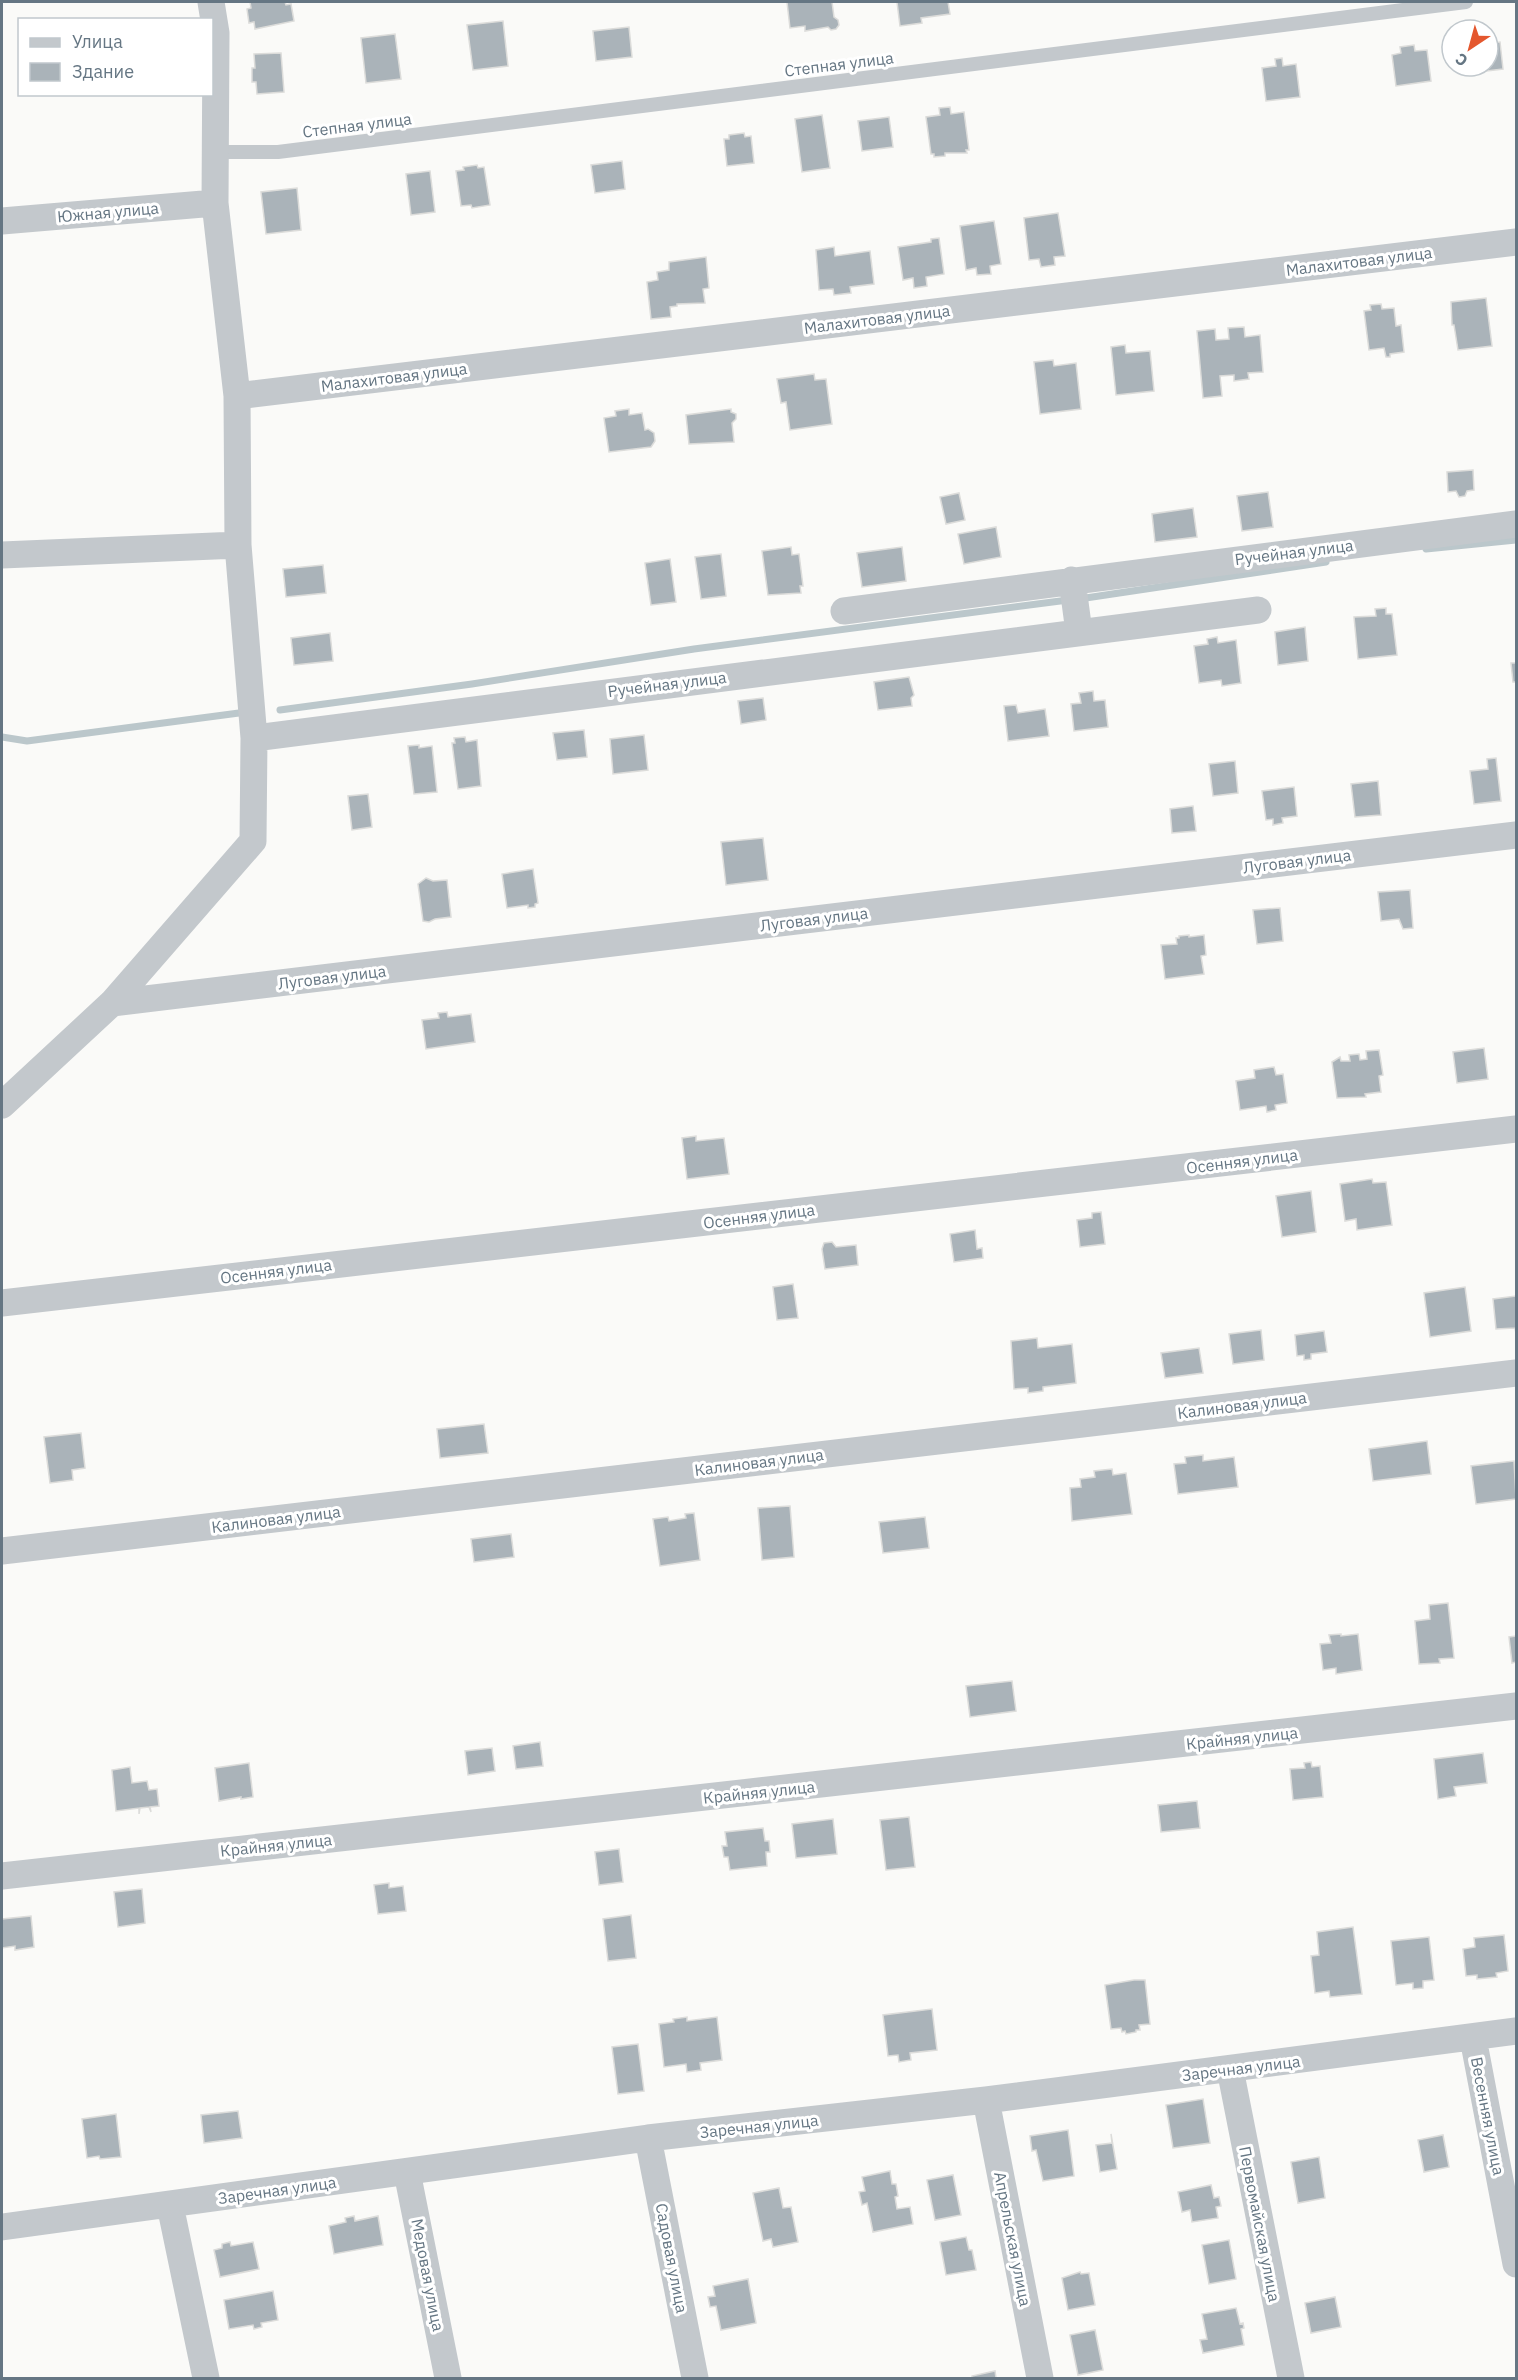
<svg xmlns="http://www.w3.org/2000/svg" width="1518" height="2380" font-family="'IBM Plex Sans',sans-serif">
  <rect width="100%" height="100%" fill="#fafaf8"/>
  <g fill="none" stroke-linecap="round" stroke-linejoin="round">
    <!-- stream -->
    <path stroke="#bbc7cb" stroke-width="7" d="M 1426,549 L 1516,540
      M 1079,599 L 1326,562
      M 280,710 L 472,684 L 694,649 L 1068,600
      M 2,737 L 27,741 L 239,713"/>
  </g>
  <!-- building -->
  <path fill="#aab3b9" stroke="#dcdcda" stroke-width="1.5" d="M 250,2 L 285,2 L 286,5 L 291,4 L 294,21 L 255,29 L 254,22 L 249,23 L 247,9 L 251,8 Z
    M 787,2 L 832,2 L 834,17 L 838,20 L 839,25 L 836,29 L 831,30 L 828,27 L 805,31 L 805,26 L 790,28 Z
    M 897,2 L 948,2 L 950,14 L 921,18 L 922,23 L 900,26 Z
    M 503,21 L 508,66 L 473,70 L 467,25 Z
    M 629,27 L 632,57 L 596,61 L 593,31 Z
    M 395,34 L 401,79 L 366,83 L 361,38 Z
    M 1500,42 L 1503,69 L 1461,74 L 1460,66 L 1488,66 L 1488,44 Z
    M 1414,45 L 1415,51 L 1427,50 L 1431,81 L 1396,86 L 1392,55 L 1401,53 L 1400,47 Z
    M 281,53 L 284,92 L 257,94 L 256,82 L 252,82 L 252,68 L 255,68 L 254,54 Z
    M 1282,58 L 1283,66 L 1296,64 L 1300,97 L 1266,101 L 1262,68 L 1276,66 L 1275,59 Z
    M 950,107 L 951,114 L 964,112 L 969,150 L 966,150 L 967,153 L 945,153 L 945,156 L 934,157 L 934,154 L 931,154 L 926,117 L 940,115 L 939,108 Z
    M 822,115 L 830,168 L 802,172 L 795,119 Z
    M 889,117 L 893,147 L 862,151 L 858,121 Z
    M 744,133 L 745,137 L 751,136 L 754,163 L 727,166 L 724,139 L 729,139 L 729,135 Z
    M 622,161 L 625,189 L 595,193 L 591,165 Z
    M 477,165 L 478,168 L 484,167 L 490,205 L 472,208 L 471,205 L 461,206 L 456,171 L 464,170 L 463,167 Z
    M 430,171 L 435,212 L 411,215 L 406,174 Z
    M 297,188 L 301,230 L 266,234 L 261,192 Z
    M 1058,213 L 1065,256 L 1054,257 L 1055,265 L 1041,267 L 1039,259 L 1029,260 L 1024,218 Z
    M 994,221 L 1001,264 L 990,266 L 991,274 L 977,275 L 976,268 L 966,270 L 960,226 Z
    M 939,238 L 944,274 L 926,277 L 927,286 L 914,288 L 913,278 L 903,280 L 898,247 L 931,242 L 931,239 Z
    M 834,247 L 835,256 L 870,251 L 874,284 L 850,287 L 851,293 L 834,295 L 833,289 L 819,290 L 816,250 Z
    M 706,257 L 709,288 L 703,289 L 705,303 L 677,304 L 677,306 L 670,307 L 671,317 L 651,319 L 647,282 L 658,280 L 657,272 L 669,270 L 669,262 Z
    M 1486,298 L 1492,346 L 1458,350 L 1454,325 L 1452,325 L 1451,302 Z
    M 1381,304 L 1382,309 L 1394,308 L 1396,326 L 1401,325 L 1404,352 L 1390,354 L 1390,357 L 1386,357 L 1384,348 L 1369,350 L 1364,311 L 1371,310 L 1370,305 Z
    M 1244,327 L 1245,337 L 1260,335 L 1263,372 L 1248,373 L 1249,379 L 1234,381 L 1234,375 L 1220,376 L 1222,396 L 1203,398 L 1197,331 L 1215,329 L 1216,340 L 1229,339 L 1228,328 Z
    M 1125,345 L 1126,353 L 1150,351 L 1154,391 L 1116,395 L 1111,347 Z
    M 1053,360 L 1054,366 L 1076,363 L 1081,409 L 1040,414 L 1034,362 Z
    M 814,374 L 815,380 L 826,379 L 832,424 L 790,430 L 786,402 L 781,403 L 777,379 Z
    M 629,409 L 629,415 L 642,413 L 645,430 L 648,429 L 654,433 L 655,441 L 651,447 L 609,452 L 604,418 L 616,416 L 615,411 Z
    M 731,409 L 731,412 L 736,414 L 736,419 L 732,423 L 734,442 L 689,444 L 686,415 Z
    M 1473,470 L 1474,490 L 1467,491 L 1465,496 L 1459,497 L 1456,491 L 1448,492 L 1447,472 Z
    M 1268,492 L 1273,527 L 1242,531 L 1237,496 Z
    M 959,493 L 965,520 L 946,524 L 940,497 Z
    M 1193,508 L 1197,537 L 1155,542 L 1152,514 Z
    M 996,527 L 1001,557 L 964,564 L 958,534 Z
    M 791,547 L 792,555 L 799,554 L 803,586 L 800,586 L 801,593 L 768,595 L 762,551 Z
    M 902,547 L 906,581 L 862,587 L 857,553 Z
    M 721,554 L 726,596 L 701,599 L 695,557 Z
    M 670,559 L 676,602 L 651,605 L 645,563 Z
    M 323,565 L 326,593 L 286,597 L 283,569 Z
    M 1386,608 L 1386,614 L 1392,614 L 1397,655 L 1358,659 L 1354,617 L 1376,616 L 1375,609 Z
    M 1305,627 L 1308,661 L 1278,665 L 1275,632 Z
    M 330,633 L 333,661 L 294,665 L 291,638 Z
    M 1217,637 L 1218,643 L 1236,640 L 1241,683 L 1222,686 L 1221,680 L 1199,683 L 1194,646 L 1208,644 L 1207,639 Z
    M 1511,663 L 1516,663 L 1516,682 L 1513,682 Z
    M 909,677 L 914,695 L 911,698 L 912,706 L 878,710 L 874,682 Z
    M 1093,691 L 1094,701 L 1105,700 L 1108,727 L 1074,731 L 1071,704 L 1081,703 L 1079,693 Z
    M 763,698 L 766,720 L 741,724 L 738,701 Z
    M 1016,705 L 1018,713 L 1045,709 L 1049,736 L 1008,741 L 1004,706 Z
    M 584,730 L 587,757 L 557,760 L 553,733 Z
    M 644,735 L 648,770 L 613,774 L 610,739 Z
    M 465,737 L 466,742 L 477,740 L 481,786 L 458,789 L 452,743 L 455,743 L 454,738 Z
    M 419,745 L 419,748 L 432,746 L 437,792 L 414,794 L 408,746 Z
    M 1496,758 L 1501,801 L 1474,804 L 1470,771 L 1488,769 L 1487,759 Z
    M 1235,761 L 1238,793 L 1213,796 L 1209,764 Z
    M 1378,781 L 1381,815 L 1355,817 L 1351,784 Z
    M 1294,787 L 1297,816 L 1282,818 L 1283,823 L 1273,825 L 1273,819 L 1266,820 L 1262,791 Z
    M 368,794 L 372,827 L 352,830 L 348,796 Z
    M 1193,806 L 1196,831 L 1172,833 L 1170,809 Z
    M 763,838 L 768,880 L 726,885 L 721,842 Z
    M 533,869 L 538,903 L 535,904 L 535,907 L 528,908 L 528,905 L 507,908 L 502,874 Z
    M 426,878 L 433,881 L 447,880 L 451,917 L 435,919 L 429,922 L 423,921 L 418,884 Z
    M 1410,890 L 1413,928 L 1403,929 L 1399,919 L 1381,921 L 1378,892 Z
    M 1280,908 L 1283,941 L 1257,944 L 1253,910 Z
    M 1189,935 L 1189,937 L 1204,935 L 1206,955 L 1201,956 L 1204,974 L 1165,979 L 1161,945 L 1177,944 L 1176,938 L 1179,938 L 1179,936 Z
    M 447,1012 L 448,1017 L 471,1014 L 475,1042 L 426,1049 L 422,1020 L 439,1018 L 438,1013 Z
    M 1484,1048 L 1488,1079 L 1457,1083 L 1453,1052 Z
    M 1379,1050 L 1383,1075 L 1379,1076 L 1381,1092 L 1365,1094 L 1366,1097 L 1337,1098 L 1332,1062 L 1340,1057 L 1341,1061 L 1350,1061 L 1349,1055 L 1359,1054 L 1360,1060 L 1367,1059 L 1366,1051 Z
    M 1274,1067 L 1276,1075 L 1283,1074 L 1287,1103 L 1275,1105 L 1276,1110 L 1267,1112 L 1266,1106 L 1240,1110 L 1236,1081 L 1255,1078 L 1254,1070 Z
    M 696,1136 L 696,1141 L 724,1138 L 729,1174 L 687,1179 L 682,1138 Z
    M 1372,1179 L 1373,1183 L 1386,1182 L 1392,1225 L 1357,1230 L 1356,1219 L 1345,1221 L 1340,1184 Z
    M 1311,1191 L 1316,1232 L 1282,1237 L 1276,1196 Z
    M 1101,1212 L 1105,1244 L 1080,1247 L 1077,1220 L 1092,1218 L 1092,1213 Z
    M 975,1230 L 977,1249 L 982,1248 L 983,1258 L 954,1262 L 950,1234 Z
    M 832,1242 L 836,1247 L 856,1245 L 858,1265 L 825,1269 L 822,1249 L 824,1243 Z
    M 793,1284 L 798,1318 L 777,1320 L 773,1287 Z
    M 1465,1287 L 1471,1331 L 1430,1337 L 1424,1293 Z
    M 1516,1296 L 1516,1333 L 1515,1328 L 1496,1329 L 1493,1299 Z
    M 1261,1330 L 1264,1360 L 1233,1364 L 1229,1334 Z
    M 1324,1331 L 1327,1352 L 1311,1354 L 1311,1359 L 1304,1360 L 1304,1355 L 1297,1356 L 1295,1335 Z
    M 1037,1338 L 1038,1348 L 1072,1344 L 1076,1383 L 1043,1387 L 1043,1391 L 1028,1393 L 1028,1388 L 1014,1389 L 1011,1341 Z
    M 1199,1348 L 1203,1373 L 1165,1378 L 1161,1353 Z
    M 484,1424 L 488,1453 L 440,1458 L 437,1429 Z
    M 81,1433 L 85,1468 L 72,1470 L 73,1480 L 50,1483 L 44,1437 Z
    M 1427,1441 L 1431,1474 L 1373,1481 L 1369,1449 Z
    M 1203,1455 L 1203,1461 L 1234,1457 L 1238,1487 L 1178,1494 L 1174,1464 L 1186,1463 L 1185,1457 Z
    M 1514,1461 L 1516,1499 L 1476,1504 L 1471,1466 Z
    M 1112,1469 L 1113,1475 L 1126,1473 L 1132,1514 L 1072,1521 L 1070,1488 L 1081,1487 L 1080,1479 L 1095,1477 L 1094,1471 Z
    M 790,1506 L 794,1557 L 762,1560 L 758,1508 Z
    M 694,1513 L 700,1560 L 660,1566 L 653,1519 L 668,1517 L 669,1521 L 686,1518 L 685,1514 Z
    M 925,1517 L 929,1548 L 883,1553 L 879,1522 Z
    M 511,1534 L 514,1557 L 474,1562 L 471,1539 Z
    M 1448,1603 L 1454,1658 L 1439,1659 L 1440,1663 L 1419,1664 L 1415,1621 L 1430,1619 L 1429,1605 Z
    M 1341,1634 L 1341,1636 L 1358,1634 L 1362,1670 L 1336,1674 L 1336,1668 L 1323,1670 L 1320,1644 L 1331,1643 L 1329,1635 Z
    M 1516,1636 L 1516,1662 L 1512,1663 L 1509,1637 Z
    M 1012,1681 L 1016,1711 L 970,1717 L 966,1686 Z
    M 540,1742 L 543,1766 L 516,1769 L 513,1746 Z
    M 492,1748 L 495,1771 L 468,1775 L 465,1751 Z
    M 1483,1753 L 1487,1783 L 1454,1787 L 1456,1796 L 1438,1799 L 1434,1759 Z
    M 1311,1762 L 1312,1767 L 1320,1766 L 1323,1797 L 1293,1800 L 1290,1769 L 1305,1768 L 1304,1763 Z
    M 249,1763 L 253,1797 L 241,1799 L 241,1797 L 219,1801 L 215,1768 Z
    M 130,1767 L 132,1783 L 147,1781 L 149,1790 L 157,1789 L 159,1806 L 150,1807 L 151,1812 L 149,1807 L 140,1808 L 139,1814 L 139,1808 L 116,1811 L 112,1770 Z
    M 1197,1801 L 1200,1828 L 1161,1832 L 1158,1805 Z
    M 909,1817 L 915,1867 L 886,1870 L 880,1820 Z
    M 833,1819 L 837,1854 L 796,1858 L 792,1824 Z
    M 763,1828 L 765,1841 L 769,1841 L 770,1852 L 766,1852 L 767,1866 L 730,1870 L 728,1857 L 724,1857 L 722,1846 L 727,1846 L 725,1832 Z
    M 619,1849 L 623,1882 L 599,1885 L 595,1852 Z
    M 389,1883 L 389,1888 L 403,1886 L 406,1911 L 378,1914 L 374,1885 Z
    M 142,1889 L 145,1923 L 118,1927 L 114,1892 Z
    M 631,1915 L 636,1958 L 608,1961 L 603,1919 Z
    M 31,1916 L 34,1947 L 15,1950 L 15,1946 L 2,1948 L 2,1919 Z
    M 1353,1927 L 1362,1994 L 1330,1997 L 1329,1991 L 1315,1993 L 1311,1956 L 1319,1955 L 1317,1932 Z
    M 1504,1935 L 1508,1971 L 1496,1973 L 1497,1977 L 1477,1979 L 1477,1975 L 1466,1976 L 1463,1949 L 1475,1947 L 1474,1938 Z
    M 1429,1937 L 1434,1980 L 1423,1981 L 1423,1988 L 1413,1989 L 1413,1983 L 1396,1985 L 1391,1941 Z
    M 1134,1980 L 1145,1980 L 1150,2024 L 1139,2025 L 1140,2030 L 1136,2030 L 1136,2032 L 1126,2034 L 1125,2031 L 1122,2032 L 1121,2028 L 1111,2029 L 1105,1985 Z
    M 932,2009 L 937,2050 L 910,2053 L 911,2060 L 899,2062 L 898,2055 L 888,2056 L 883,2015 Z
    M 687,2017 L 687,2021 L 717,2017 L 722,2060 L 700,2063 L 701,2070 L 687,2072 L 686,2064 L 664,2067 L 659,2024 L 674,2022 L 673,2019 Z
    M 638,2044 L 644,2091 L 618,2094 L 612,2047 Z
    M 1203,2099 L 1210,2143 L 1173,2148 L 1166,2105 Z
    M 238,2111 L 242,2138 L 204,2143 L 201,2115 Z
    M 116,2114 L 121,2157 L 100,2159 L 99,2156 L 87,2158 L 82,2119 Z
    M 1068,2130 L 1074,2176 L 1043,2181 L 1036,2150 L 1032,2151 L 1030,2136 Z
    M 1111,2134 L 1117,2169 L 1100,2172 L 1096,2145 L 1112,2143 Z
    M 1443,2135 L 1449,2167 L 1424,2172 L 1418,2140 Z
    M 1319,2157 L 1325,2198 L 1298,2203 L 1291,2162 Z
    M 890,2171 L 892,2184 L 896,2184 L 898,2196 L 895,2197 L 897,2209 L 910,2207 L 913,2224 L 873,2232 L 867,2203 L 862,2205 L 859,2192 L 865,2191 L 862,2177 Z
    M 953,2175 L 961,2215 L 935,2220 L 927,2180 Z
    M 1211,2185 L 1214,2198 L 1219,2197 L 1221,2206 L 1216,2207 L 1218,2218 L 1192,2222 L 1190,2210 L 1182,2212 L 1178,2192 Z
    M 779,2188 L 783,2208 L 791,2207 L 798,2242 L 773,2247 L 771,2239 L 763,2241 L 753,2193 Z
    M 354,2216 L 355,2221 L 378,2216 L 383,2245 L 334,2254 L 329,2226 L 346,2222 L 345,2218 Z
    M 966,2237 L 969,2250 L 972,2250 L 976,2270 L 946,2275 L 940,2242 Z
    M 1229,2240 L 1236,2279 L 1209,2284 L 1202,2245 Z
    M 230,2242 L 231,2246 L 253,2242 L 259,2269 L 220,2277 L 214,2250 L 222,2248 L 222,2244 Z
    M 1080,2272 L 1081,2274 L 1089,2273 L 1095,2305 L 1068,2310 L 1062,2278 Z
    M 748,2279 L 756,2323 L 721,2330 L 716,2306 L 710,2307 L 708,2297 L 715,2296 L 713,2286 Z
    M 273,2291 L 278,2320 L 261,2323 L 262,2327 L 254,2329 L 253,2325 L 229,2329 L 224,2300 Z
    M 1335,2297 L 1341,2327 L 1311,2333 L 1305,2303 Z
    M 1236,2308 L 1240,2324 L 1243,2323 L 1244,2328 L 1241,2329 L 1244,2345 L 1203,2353 L 1200,2340 L 1207,2339 L 1202,2314 Z
    M 1095,2330 L 1103,2370 L 1078,2375 L 1070,2335 Z
    M 995,2371 L 996,2378 L 972,2378 L 972,2376 Z"/>
  <g fill="none" stroke-linecap="round" stroke-linejoin="round">
    <!-- lane -->
    <path stroke="#c3c8cc" stroke-width="14" d="M 216,152 L 278,152 L 1466,2"/>
    <!-- street -->
    <path stroke="#c3c8cc" stroke-width="27" d="M 2,221 L 215,203
      M 237,396 L 1516,242
      M 2,555 L 238,545
      M 1072,580 L 1079,632
      M 844,611 L 1516,524
      M 254,738 L 1258,610
      M 112,1003 L 1516,835
      M 2,1105 L 112,1003 L 253,841 L 254,738 L 238,545 L 237,396 L 215,203 L 216,33 L 211,2
      M 2,1303 L 1516,1129
      M 2,1551 L 1516,1373
      M 2,1876 L 1516,1706
      M 1473,2038 L 1516,2264
      M 1230,2069 L 1291,2378
      M 986,2100 L 1040,2378
      M 648,2138 L 695,2378
      M 407,2172 L 448,2378
      M 170,2205 L 206,2378
      M 2,2227 L 648,2138 L 986,2100 L 1516,2031"/>
  </g>
  <g text-anchor="middle" stroke-width="6" stroke-linejoin="round" paint-order="stroke">
    <!-- street labels -->
    <g font-size="16" fill="#657683" stroke="#fff">
      <text transform="translate(839 64) rotate(-7)" y="6">Степная улица</text>
      <text transform="translate(357 125) rotate(-7)" y="6">Степная улица</text>
      <text transform="translate(108 212) rotate(-5)" y="6">Южная улица</text>
      <text transform="translate(1359 261) rotate(-7)" y="6">Малахитовая улица</text>
      <text transform="translate(877 319) rotate(-7)" y="6">Малахитовая улица</text>
      <text transform="translate(394 377) rotate(-7)" y="6">Малахитовая улица</text>
      <text transform="translate(1294 552) rotate(-7)" y="6">Ручейная улица</text>
      <text transform="translate(667 684) rotate(-7)" y="6">Ручейная улица</text>
      <text transform="translate(1297 861) rotate(-7)" y="6">Луговая улица</text>
      <text transform="translate(814 919) rotate(-7)" y="6">Луговая улица</text>
      <text transform="translate(332 977) rotate(-7)" y="6">Луговая улица</text>
      <text transform="translate(1242 1161) rotate(-7)" y="6">Осенняя улица</text>
      <text transform="translate(759 1216) rotate(-7)" y="6">Осенняя улица</text>
      <text transform="translate(276 1271) rotate(-7)" y="6">Осенняя улица</text>
      <text transform="translate(1242 1405) rotate(-7)" y="6">Калиновая улица</text>
      <text transform="translate(759 1462) rotate(-7)" y="6">Калиновая улица</text>
      <text transform="translate(276 1519) rotate(-7)" y="6">Калиновая улица</text>
      <text transform="translate(1242 1738) rotate(-6)" y="6">Крайняя улица</text>
      <text transform="translate(759 1792) rotate(-6)" y="6">Крайняя улица</text>
      <text transform="translate(276 1845) rotate(-6)" y="6">Крайняя улица</text>
      <text transform="translate(1241 2068) rotate(-7)" y="6">Заречная улица</text>
      <text transform="translate(1488 2116) rotate(79)" y="6">Весенняя улица</text>
      <text transform="translate(759 2126) rotate(-6)" y="6">Заречная улица</text>
      <text transform="translate(277 2190) rotate(-8)" y="6">Заречная улица</text>
      <text transform="translate(1260 2224) rotate(79)" y="6">Первомайская улица</text>
      <text transform="translate(1013 2239) rotate(79)" y="6">Апрельская улица</text>
      <text transform="translate(672 2258) rotate(79)" y="6">Садовая улица</text>
      <text transform="translate(428 2275) rotate(79)" y="6">Медовая улица</text>
    </g>
  </g>
  <!-- border -->
  <rect width="1518" height="2380" fill="none" stroke="#657683" stroke-width="6"/>
  <!-- legend -->
  <rect x="18" y="18" width="195" height="78" fill="#ffffff" stroke="#c1c8cd" stroke-width="1.5"/>
  <rect x="30" y="38" width="30" height="9" fill="#c3c8cc" stroke="#c1c8cd" stroke-width="1.5"/>
  <text x="72" y="48" font-size="18" fill="#657683">Улица</text>
  <rect x="30" y="63" width="30" height="18" fill="#aab3b9" stroke="#c1c8cd" stroke-width="1.5"/>
  <text x="72" y="78" font-size="18" fill="#657683">Здание</text>
  <!-- north arrow -->
  <g transform="translate(1470 48) rotate(216)"><circle r="28" fill="#ffffff" stroke="#c1c8cd" stroke-width="1.5"/>
  <path d="M0-4.5L10 22L0 15L-10 22Z" fill="#e4572e"/>
  <text y="-9" font-size="16" font-weight="bold" text-anchor="middle" fill="#657683">С</text>
  </g>
</svg>
